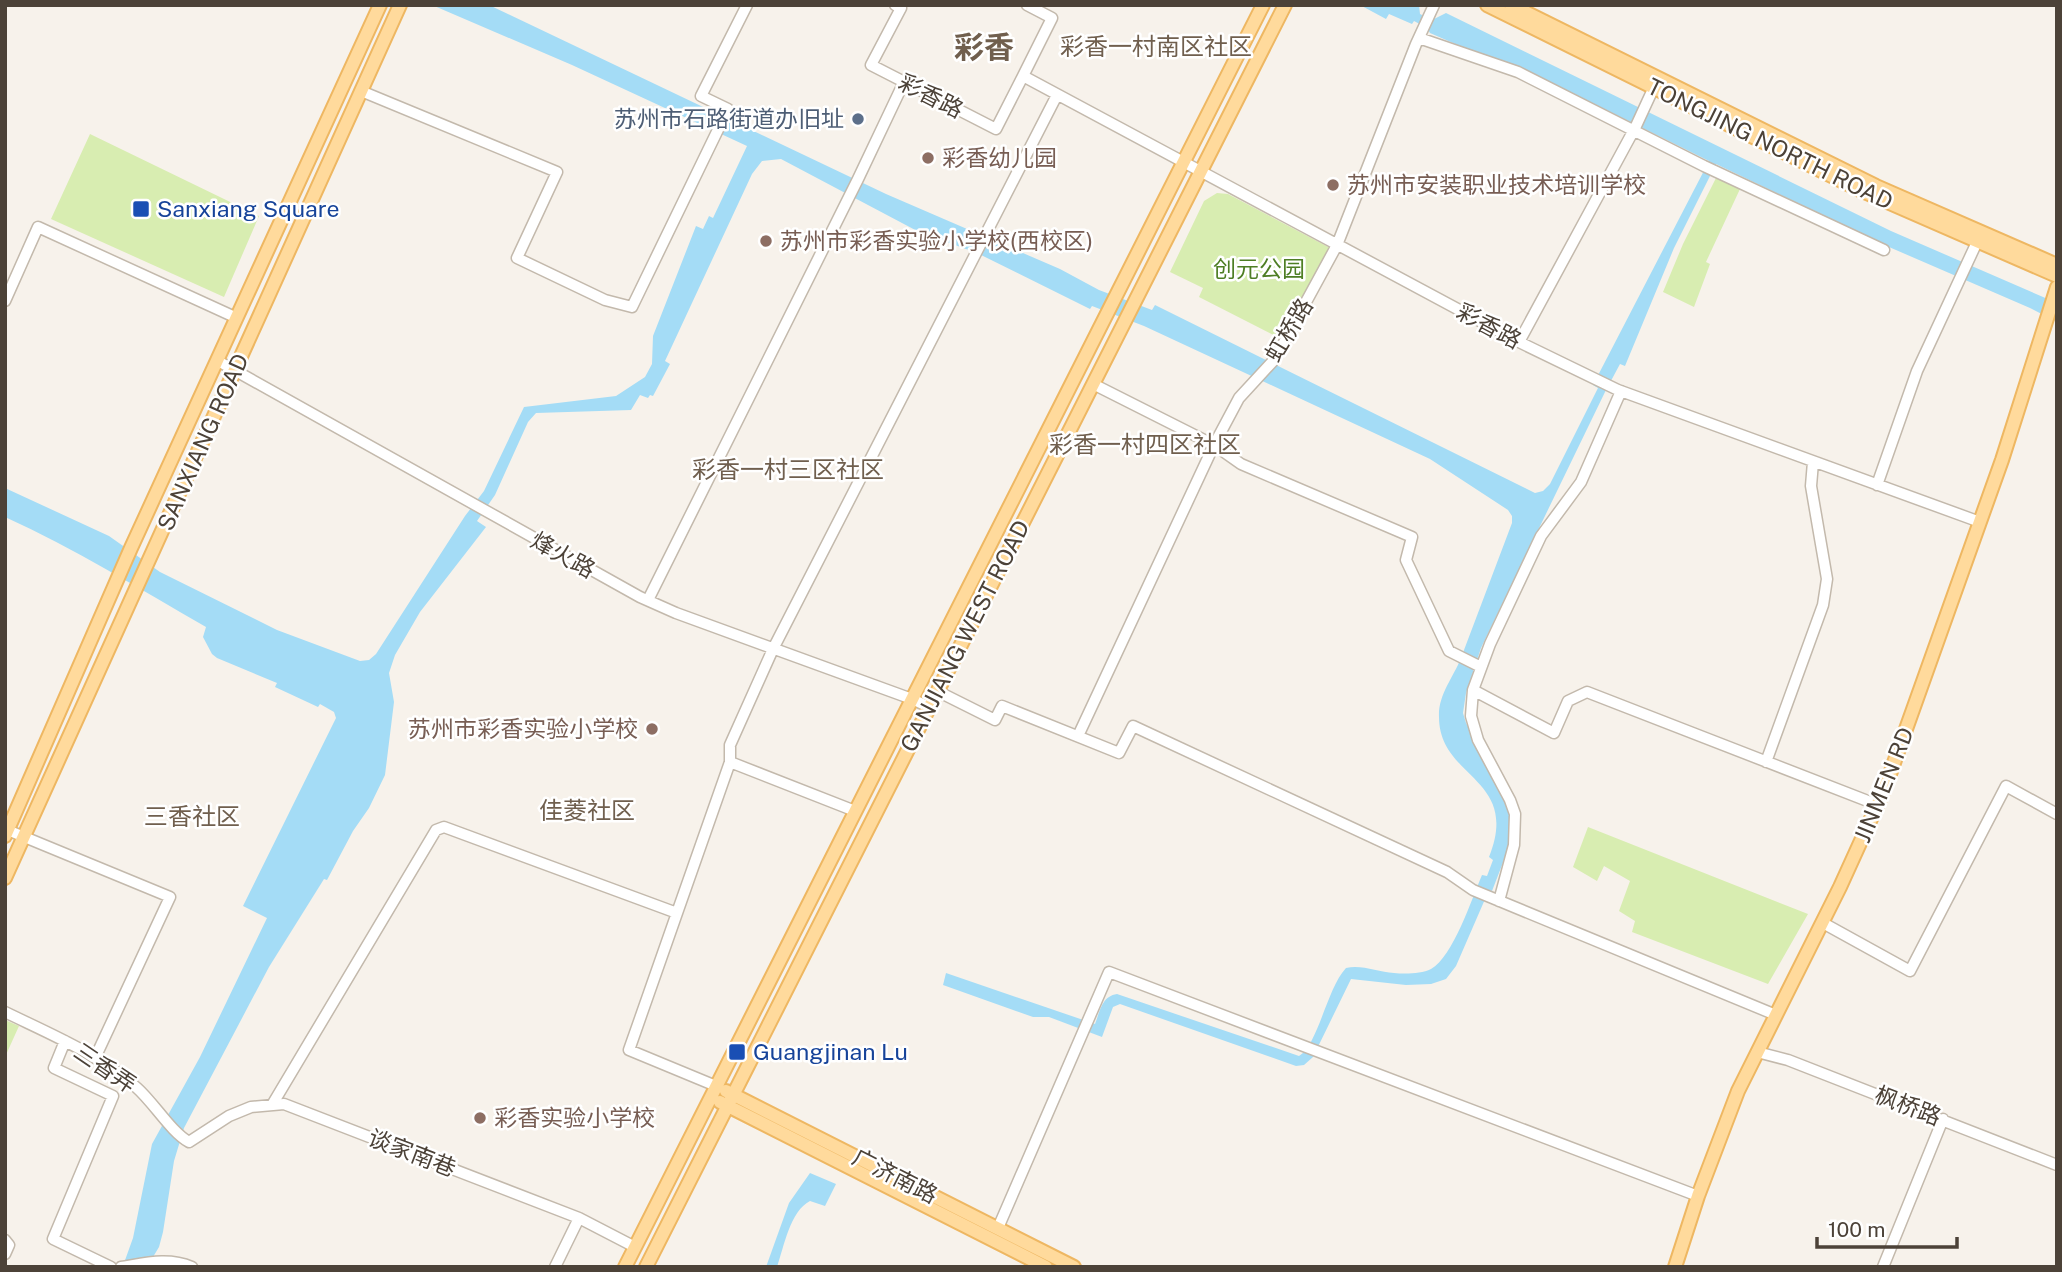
<svg xmlns="http://www.w3.org/2000/svg" width="2062" height="1272" font-family="'Public Sans','Noto Sans SC',sans-serif">
  <rect width="100%" height="100%" fill="#f7f2eb"/>
  <!-- green -->
  <path fill="#d8edb1" d="M 90,134 L 259,216 L 224,297 L 51,219 Z
    M 1716,178 L 1740,189 L 1706,262 L 1710,264 L 1694,307 L 1663,292 L 1683,244 Z
    M 1217,193 L 1228,194 L 1332,249 L 1283,340 L 1199,297 L 1203,288 L 1170,272 L 1204,201 Z
    M 1588,827 L 1808,914 L 1768,984 L 1632,932 L 1635,921 L 1619,911 L 1630,881 L 1604,866 L 1597,881 L 1573,867 Z
    M 5,1020 L 19,1026 L 5,1057 Z"/>
  <!-- water -->
  <path fill="#a4dcf6" d="M 432,5 L 489,5 L 886,194 L 1060,269 L 1099,290 L 1152,310 L 1155,305 L 1535,493 L 1543,491 L 1550,484 L 1598,388 L 1593,385 L 1709,161 L 1546,80 L 1529,76 L 1430,33 L 1427,28 L 1414,21 L 1412,24 L 1389,14 L 1386,19 L 1360,5 L 1419,5 L 1420,14 L 1432,20 L 1446,13 L 1891,231 L 2057,303 L 2057,322 L 2030,308 L 1889,247 L 1716,164 L 1674,248 L 1625,366 L 1620,364 L 1605,392 L 1481,648 L 1466,693 L 1463,713 L 1466,723 L 1509,807 L 1509,847 L 1492,891 L 1489,890 L 1456,966 L 1446,979 L 1431,984 L 1406,985 L 1351,979 L 1313,1057 L 1304,1065 L 1296,1066 L 1120,1004 L 1113,1007 L 1102,1037 L 1049,1017 L 1033,1017 L 943,985 L 946,973 L 1095,1024 C 1100,1011 1102,996 1117,994 L 1299,1056 C 1318,1045 1327,988 1346,968 C 1361,964 1378,972 1394,973 C 1405,974 1421,974 1431,969 C 1453,957 1472,898 1482,875 L 1487,876 L 1493,860 L 1489,857 C 1521,777 1439,779 1439,717 C 1438,695 1453,678 1461,658 C 1478,613 1495,568 1512,523 L 1512,516 L 1508,510 L 1430,459 L 1144,326 L 1092,306 L 1090,309 L 977,253 L 919,232 L 781,159 L 762,161 L 752,174 L 665,361 L 670,364 L 653,396 L 650,395 L 648,398 L 640,395 L 631,410 L 536,413 L 528,422 L 495,495 L 477,521 L 486,527 L 420,612 L 395,655 L 389,673 L 394,702 L 385,775 L 369,808 L 353,831 L 327,880 L 324,879 L 269,967 L 184,1128 L 174,1161 L 163,1232 L 159,1247 L 147,1267 L 124,1263 L 133,1238 L 152,1144 L 200,1057 L 267,918 L 243,906 L 336,718 L 334,712 L 320,704 L 318,707 L 275,687 L 277,683 L 217,658 L 212,654 L 203,637 L 206,627 C 140,589 75,549 5,517 L 5,488 L 109,536 L 160,572 L 277,630 L 360,661 L 369,660 L 376,654 L 465,516 L 484,491 L 524,407 L 616,396 L 645,377 L 652,364 L 653,336 L 696,226 L 703,229 L 709,216 L 713,218 L 747,146 L 572,65 Z
    M 810,1173 L 836,1184 L 825,1206 L 810,1201 C 790,1211 784,1247 777,1267 L 766,1267 L 789,1203 Z"/>
  <g fill="none" stroke-linecap="round" stroke-linejoin="round">
    <defs>
      <path id="minor" d="M 895,5 L 901,8 L 871,65 L 996,129 L 1023,76 L 1519,342 L 1618,390 L 1980,522
        M 1419,38 L 1518,72 L 1704,166 L 1884,250
        M 1023,76 L 1052,18 L 1027,5
        M 361,91 L 557,172 L 517,258 L 605,300 L 632,307 L 728,109 L 701,96 L 747,5
        M 5,301 L 38,227 L 237,318
        M 1519,342 L 1636,126 L 1654,87
        M 218,361 L 640,597 L 676,613 L 912,699 L 929,707
        M 1093,384 L 1214,445 L 1239,398 L 1275,359 L 1337,245 L 1416,44 L 1434,5
        M 1877,485 L 1917,371 L 1977,242
        M 648,600 L 858,179 L 904,82
        M 1473,690 L 1554,733 L 1568,701 L 1587,692 L 1878,805
        M 937,691 L 995,720 L 1002,706 L 1119,753 L 1133,726 L 1447,872 L 1473,890 L 1776,1015
        M 1078,736 L 1214,445 L 1241,464 L 1412,537 L 1406,560 L 1449,651 L 1481,667
        M 730,762 L 730,745 L 773,649 L 1057,95
        M 1766,762 L 1823,605 L 1827,579 L 1811,486 L 1813,462
        M 5,829 L 170,897 L 95,1058
        M 1499,901 L 1514,845 L 1515,814 L 1510,800 L 1478,740 L 1471,716 L 1473,690 L 1490,644 L 1541,536 L 1581,482 L 1621,391
        M 677,913 L 730,762 L 855,811
        M 1823,923 L 1910,971 L 2006,786 L 2057,814
        M 5,1012 C 50,1034 99,1054 137,1088 C 154,1103 171,1132 189,1142 L 229,1116 L 251,1107 L 284,1104 L 579,1218 L 635,1247
        M 65,1041 L 54,1068 L 113,1096 L 53,1239 L 111,1267
        M 1757,1052 L 1788,1060 L 2057,1165
        M 272,1105 L 436,830 L 444,827 L 677,913 L 629,1050 L 716,1086
        M 998,1228 L 1109,972 L 1698,1196
        M 5,1240 L 9,1245 L 5,1254
        M 121,1267 C 146,1263 168,1257 192,1267
        M 555,1267 L 579,1218
        M 1883,1267 L 1943,1119"/>
      <path id="major" d="M 1487,5 L 1862,191 L 2057,276
        M 1511,5 L 1876,186 L 2057,265
        M 5,836 L 131,548 L 380,5
        M 5,878 L 400,5
        M 726,1091 L 1074,1267
        M 720,1102 L 1046,1267
        M 625,1267 L 1263,5
        M 646,1267 L 1285,5
        M 1675,1267 L 1698,1196 L 1738,1091 L 1840,887 L 1885,788 L 2002,460 L 2057,287"/>
    </defs>
    <!-- minor casing -->
    <use href="#minor" stroke="#c3b9ac" stroke-width="13"/>
    <!-- major casing -->
    <use href="#major" stroke="#eeb762" stroke-width="16"/>
    <!-- minor -->
    <use href="#minor" stroke="#fff" stroke-width="10"/>
    <!-- major -->
    <use href="#major" stroke="#ffda9c" stroke-width="12"/>
  </g>
  <!-- markers -->
  <circle fill="#5c6f8a" stroke="#fff" stroke-width="2.5" cx="858" cy="119" r="7"/>
  <g fill="#8d6e63" stroke="#fff" stroke-width="2.5">
    <circle cx="928" cy="158" r="7"/>
    <circle cx="1333" cy="185" r="7"/>
    <circle cx="766" cy="241" r="7"/>
    <circle cx="652" cy="729" r="7"/>
    <circle cx="480" cy="1118" r="7"/>
  </g>
  <g fill="#1a4fb4" stroke="#fff" stroke-width="2.5">
    <rect x="132" y="200" width="18" height="18" rx="3.5"/>
    <rect x="728" y="1043" width="18" height="18" rx="3.5"/>
  </g>
  <g text-anchor="middle" stroke-width="5" stroke-linejoin="round" paint-order="stroke">
    <!-- street labels -->
    <g font-size="23" fill="#4c4238" stroke="#fff">
      <text transform="translate(931 96) rotate(27)" y="8">彩香路</text>
      <text transform="translate(1770 144) rotate(26)" y="8">TONGJING NORTH ROAD</text>
      <text transform="translate(1489 326) rotate(28)" y="8">彩香路</text>
      <text transform="translate(1289 330) rotate(-59)" y="8">虹桥路</text>
      <text transform="translate(203 442) rotate(-66)" y="8">SANXIANG ROAD</text>
      <text transform="translate(563 555) rotate(29)" y="8">烽火路</text>
      <text transform="translate(965 636) rotate(-63)" y="8">GANJIANG WEST ROAD</text>
      <text transform="translate(1884 785) rotate(-68)" y="8">JINMEN RD</text>
      <text transform="translate(105 1068) rotate(34)" y="8">三香弄</text>
      <text transform="translate(1908 1106) rotate(21)" y="8">枫桥路</text>
      <text transform="translate(412 1153) rotate(21)" y="8">谈家南巷</text>
      <text transform="translate(895 1176) rotate(27)" y="8">广济南路</text>
    </g>
    <!-- service labels -->
    <g font-size="23" fill="#4e5e75" stroke="#fff" text-anchor="end">
      <text x="844" y="127">苏州市石路街道办旧址</text>
    </g>
    <!-- education labels -->
    <g font-size="23" fill="#785e54" stroke="#fff" text-anchor="start">
      <text x="942" y="166">彩香幼儿园</text>
      <text x="1347" y="193">苏州市安装职业技术培训学校</text>
      <text x="780" y="249">苏州市彩香实验小学校(西校区)</text>
      <text x="638" y="737" text-anchor="end">苏州市彩香实验小学校</text>
      <text x="494" y="1126">彩香实验小学校</text>
    </g>
    <!-- transit labels -->
    <g font-size="23" fill="#164399" stroke="#fff" text-anchor="start">
      <text x="157" y="217">Sanxiang Square</text>
      <text x="753" y="1060">Guangjinan Lu</text>
    </g>
    <!-- park labels -->
    <g font-size="23" fill="#4e7e24" stroke="#fff">
      <text x="1259" y="277">创元公园</text>
    </g>
    <!-- neighbourhood labels -->
    <g font-size="24" fill="#705f4e" stroke="#fff">
      <text x="1156" y="55">彩香一村南区社区</text>
      <text x="1145" y="453">彩香一村四区社区</text>
      <text x="788" y="478">彩香一村三区社区</text>
      <text x="587" y="819">佳菱社区</text>
      <text x="192" y="825">三香社区</text>
    </g>
    <!-- district labels -->
    <g font-size="30" font-weight="bold" fill="#705f4e" stroke="#fff">
      <text x="984" y="58">彩香</text>
    </g>
  </g>
  <!-- border -->
  <rect width="2062" height="1272" fill="none" stroke="#4c4238" stroke-width="14"/>
  <!-- scale -->
  <path d="M1817 1237v10h140v-10" fill="none" stroke="#4c4238" stroke-width="3.5"/>
  <text x="1828" y="1237" font-size="21" fill="#4c4238" stroke="#ffffff" stroke-width="5" paint-order="stroke">100 m</text>
</svg>
